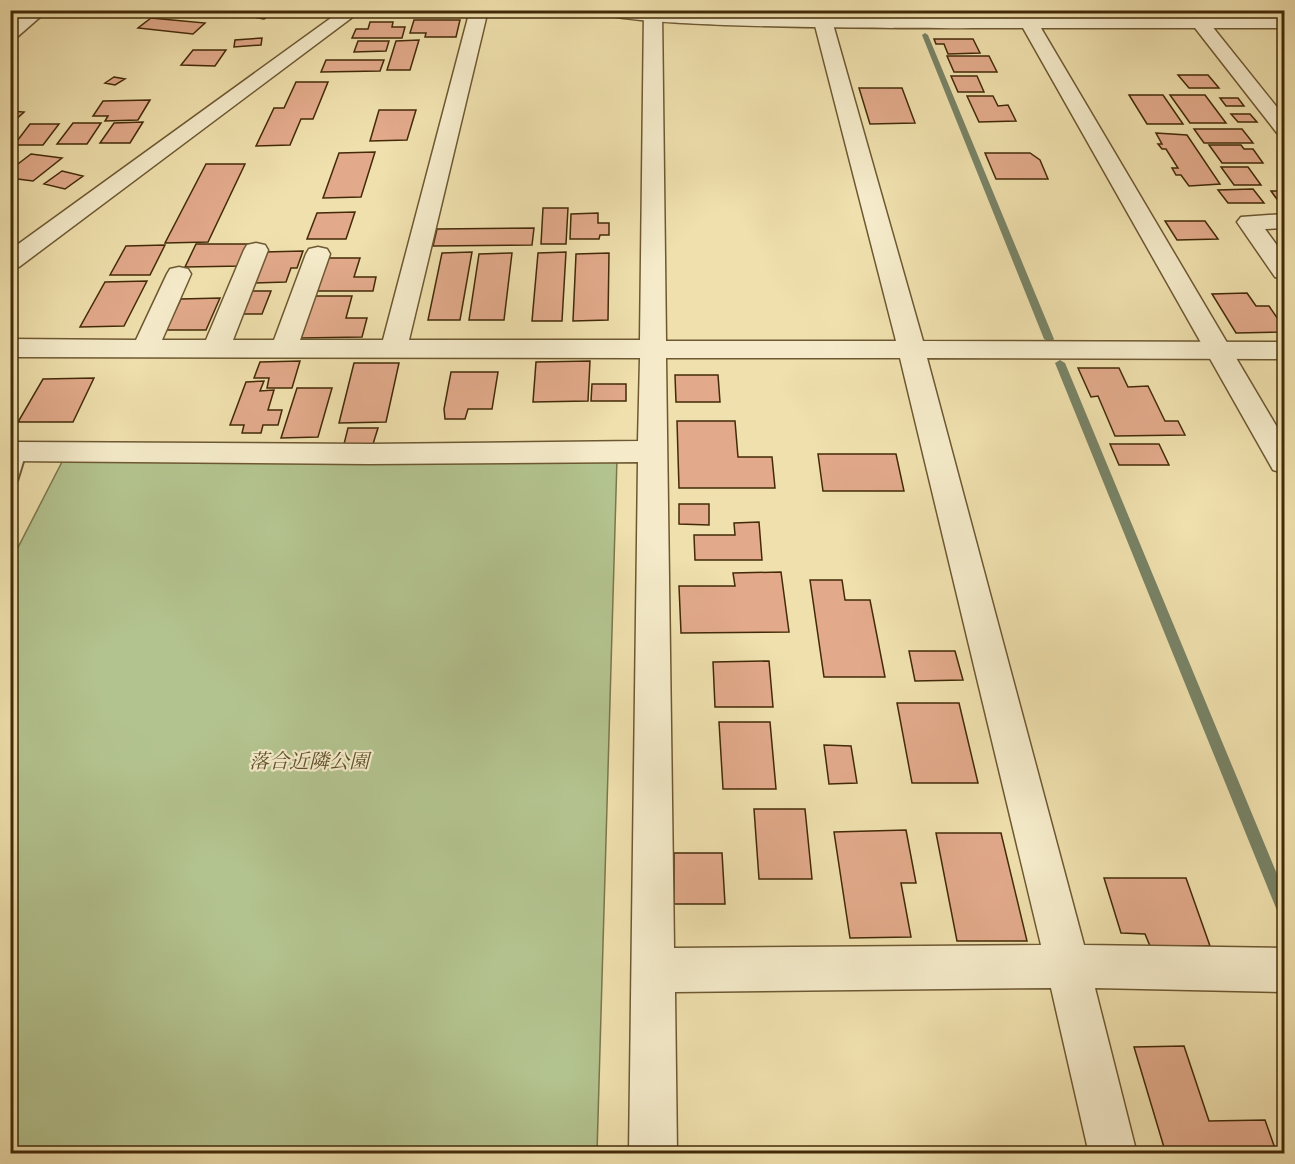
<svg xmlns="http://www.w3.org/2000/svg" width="1295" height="1164" font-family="'IM FELL Double Pica','Noto Serif JP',serif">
  <rect width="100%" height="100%" fill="#efe0ad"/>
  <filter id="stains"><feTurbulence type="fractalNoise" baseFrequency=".00333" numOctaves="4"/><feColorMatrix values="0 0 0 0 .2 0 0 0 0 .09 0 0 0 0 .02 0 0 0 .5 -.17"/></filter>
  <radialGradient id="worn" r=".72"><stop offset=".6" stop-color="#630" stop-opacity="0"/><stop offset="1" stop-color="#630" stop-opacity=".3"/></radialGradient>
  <!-- green -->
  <path fill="#b3c38f" stroke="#7b764c" stroke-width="1.5" d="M 617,458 L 597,1153 L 11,1153 L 10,563 L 63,460 Z"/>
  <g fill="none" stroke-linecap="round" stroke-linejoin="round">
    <!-- stream -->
    <path fill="#788366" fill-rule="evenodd" d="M 912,10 L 918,10 L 919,12 L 916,14 Z
      M 925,33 L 928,35 L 1054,339 L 1052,341 L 1049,342 L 1044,339 L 922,35 Z
      M 1060,360 L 1065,363 L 1284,891 L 1284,916 L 1279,913 L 1276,908 L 1055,363 Z"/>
  </g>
  <!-- building -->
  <path fill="#e2aa8b" stroke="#432a09" stroke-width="1.5" d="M 213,10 L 288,10 L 281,15 L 272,14 L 264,19 Z
    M 390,10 L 407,10 L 406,13 L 412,13 L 410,17 L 388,16 Z
    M 151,18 L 205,23 L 193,34 L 138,28 Z
    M 414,20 L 460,20 L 456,37 L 425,37 L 426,33 L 410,33 Z
    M 370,22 L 393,22 L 392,27 L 405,27 L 402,38 L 352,38 L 356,29 L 368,29 Z
    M 262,38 L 261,45 L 234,47 L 235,40 Z
    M 934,39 L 973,39 L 980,53 L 948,54 L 944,44 L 936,44 Z
    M 419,40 L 410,70 L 387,70 L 396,41 Z
    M 358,41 L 389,41 L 386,51 L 354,52 Z
    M 193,50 L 226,50 L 215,66 L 181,65 Z
    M 947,56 L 989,56 L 997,72 L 954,72 Z
    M 326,60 L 384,60 L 380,71 L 321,72 Z
    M 1178,75 L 1208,75 L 1219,88 L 1189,88 Z
    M 951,76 L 977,76 L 984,92 L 958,92 Z
    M 114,77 L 125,79 L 115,85 L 105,83 Z
    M 296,82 L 328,82 L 313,119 L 301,119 L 290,145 L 256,146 L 274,108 L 284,108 Z
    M 859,88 L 902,88 L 915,123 L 870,124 Z
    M 1129,95 L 1163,95 L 1183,124 L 1147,124 Z
    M 1170,95 L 1205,95 L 1226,123 L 1190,123 Z
    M 967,96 L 993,96 L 998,106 L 1008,105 L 1016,121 L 979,122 Z
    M 1220,98 L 1238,98 L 1244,106 L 1226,106 Z
    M 150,100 L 138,120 L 105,121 L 108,116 L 93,116 L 103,101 Z
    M 379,110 L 416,110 L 407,140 L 370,141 Z
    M 10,111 L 24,112 L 12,123 Z
    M 1231,114 L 1250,114 L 1257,122 L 1238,122 Z
    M 143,122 L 130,143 L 100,143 L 114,123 Z
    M 73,123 L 101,123 L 87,144 L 57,144 Z
    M 30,124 L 59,124 L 43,145 L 14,145 Z
    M 1194,129 L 1242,129 L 1253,143 L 1204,143 Z
    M 1156,133 L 1187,135 L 1220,184 L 1189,186 L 1181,175 L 1176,175 L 1172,168 L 1178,168 L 1166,149 L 1162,149 L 1158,144 L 1162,144 Z
    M 1209,145 L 1241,145 L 1244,149 L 1253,149 L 1263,163 L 1222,163 Z
    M 375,152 L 361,197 L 323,198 L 339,153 Z
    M 985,153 L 1030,153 L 1040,160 L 1048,179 L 996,179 Z
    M 31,154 L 62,158 L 33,181 L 10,178 L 10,170 Z
    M 206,164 L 245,164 L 208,242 L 165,243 Z
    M 1221,167 L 1248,167 L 1261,185 L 1234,185 Z
    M 62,171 L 83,176 L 65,189 L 44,184 Z
    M 1253,189 L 1264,203 L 1228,203 L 1218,190 Z
    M 1271,191 L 1284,191 L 1284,209 Z
    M 543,208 L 568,208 L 566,244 L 541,244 Z
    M 355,212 L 346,239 L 307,239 L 317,213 Z
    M 598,213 L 598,223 L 609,223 L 609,235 L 600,235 L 599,239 L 570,239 L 571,214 Z
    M 1165,221 L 1205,221 L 1218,239 L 1177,240 Z
    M 534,228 L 532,245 L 433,246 L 437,229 Z
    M 196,244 L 253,244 L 243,266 L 185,267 Z
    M 165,245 L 150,275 L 110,275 L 126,246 Z
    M 303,251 L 297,268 L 291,268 L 286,282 L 252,283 L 264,252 Z
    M 472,252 L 460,320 L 428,320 L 442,253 Z
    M 566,252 L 562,321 L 532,321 L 538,253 Z
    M 512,253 L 504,320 L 469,320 L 479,254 Z
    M 609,253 L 608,320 L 573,321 L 576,254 Z
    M 324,258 L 360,258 L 354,277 L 376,277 L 373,291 L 314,291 Z
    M 147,281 L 124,326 L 80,327 L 105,282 Z
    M 248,291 L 271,291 L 262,314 L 238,314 Z
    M 1247,293 L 1256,306 L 1269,306 L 1284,328 L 1284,332 L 1236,333 L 1212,294 Z
    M 314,296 L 352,296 L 346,318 L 367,318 L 362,337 L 300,338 Z
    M 220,298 L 206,330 L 166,330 L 181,299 Z
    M 300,361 L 292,388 L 267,388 L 269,378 L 254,378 L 260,362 Z
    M 590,361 L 588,401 L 533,402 L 536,362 Z
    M 354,363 L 399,363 L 386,422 L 339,423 Z
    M 1078,368 L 1119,368 L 1128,387 L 1148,386 L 1165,421 L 1178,421 L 1185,435 L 1115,436 L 1098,396 L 1091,397 Z
    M 451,372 L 498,372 L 492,409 L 468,409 L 465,419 L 445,419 L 444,409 Z
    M 675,375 L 718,375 L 720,402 L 676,402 Z
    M 94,378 L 73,422 L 18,422 L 43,379 Z
    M 264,381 L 260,391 L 274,390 L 268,410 L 282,410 L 278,425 L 263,425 L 261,433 L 242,433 L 244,425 L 230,425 L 246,382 Z
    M 592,384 L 626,384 L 626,401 L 591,401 Z
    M 297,388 L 332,388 L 318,437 L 281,438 Z
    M 677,421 L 735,421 L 738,457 L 772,457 L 775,488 L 679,488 Z
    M 348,428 L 378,428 L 373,444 L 344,444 Z
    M 1110,444 L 1159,444 L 1169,465 L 1119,465 Z
    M 818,454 L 896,454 L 904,491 L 823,491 Z
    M 679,504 L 709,504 L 709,525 L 679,524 Z
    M 759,522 L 762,560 L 695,560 L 694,535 L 735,535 L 734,523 Z
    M 781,572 L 789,632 L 681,633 L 679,586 L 735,586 L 733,573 Z
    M 810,580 L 842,580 L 845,600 L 870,600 L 885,677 L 824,677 Z
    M 909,651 L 955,651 L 963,680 L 915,681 Z
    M 769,661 L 773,707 L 715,707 L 713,662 Z
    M 897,703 L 959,703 L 978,783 L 912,783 Z
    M 719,722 L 770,722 L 776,789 L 723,789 Z
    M 824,745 L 851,746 L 857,783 L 829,784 Z
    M 754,809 L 805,809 L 812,879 L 759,879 Z
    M 906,830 L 916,883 L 901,883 L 911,937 L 850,938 L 834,832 Z
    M 936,833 L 1001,833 L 1027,941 L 957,941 Z
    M 674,853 L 722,853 L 725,904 L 674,904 Z
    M 1104,878 L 1186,878 L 1210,946 L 1150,946 L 1145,934 L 1121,933 Z
    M 1184,1046 L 1209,1121 L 1265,1120 L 1277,1154 L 1166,1154 L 1134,1047 Z"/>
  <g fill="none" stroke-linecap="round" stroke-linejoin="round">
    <defs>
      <path id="service" d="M 16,445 L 23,447 L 26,452 L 17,481 L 10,483 L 10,447 Z"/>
      <path id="minor" d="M 28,10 L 48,10 L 16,38 L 10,39 L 10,25 Z
        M 470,10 L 488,10 L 409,340 L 640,340 L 644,10 L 662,10 L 666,341 L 896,341 L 811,10 L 829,10 L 923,341 L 1284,342 L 1284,359 L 927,358 L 1084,945 L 1284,948 L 1284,992 L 1095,988 L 1137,1154 L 1089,1154 L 1051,988 L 675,992 L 677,1154 L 629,1154 L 638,462 L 369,464 L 10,461 L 10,443 L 16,442 L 369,444 L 638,441 L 640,358 L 10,357 L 10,339 L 136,340 L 167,274 L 170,269 L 179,267 L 188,269 L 191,274 L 162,340 L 206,340 L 244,250 L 247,245 L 256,243 L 265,245 L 268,250 L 233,340 L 274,340 L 306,254 L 309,249 L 318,247 L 327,249 L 330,254 L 300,340 L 383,340 ZM 666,358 L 900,358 L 1041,945 L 674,948 Z
        M 1181,10 L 1199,10 L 1284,116 L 1284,135 L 1277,133 Z
        M 1284,214 L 1284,228 L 1265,229 L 1284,255 L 1284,279 L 1275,277 L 1237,222 L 1241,217 Z"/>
      <path id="tertiary" d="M 342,10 L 362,10 L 19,267 L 10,269 L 10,250 Z
        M 594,10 L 823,17 L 1017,17 L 1013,10 L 1031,10 L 1035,17 L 1284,18 L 1284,28 L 1041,28 L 1284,439 L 1284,473 L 1273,470 L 1023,28 C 972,28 611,31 594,10 Z"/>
    </defs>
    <!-- service casing -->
    <use href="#service" stroke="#6e5832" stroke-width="4"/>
    <!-- minor casing -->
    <use href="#minor" stroke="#6e5832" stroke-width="3"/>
    <!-- tertiary casing -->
    <use href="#tertiary" stroke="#6e5832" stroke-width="3"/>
    <!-- service -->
    <use href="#service" fill="#f5ebca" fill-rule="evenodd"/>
    <!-- minor -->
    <use href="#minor" fill="#f5ebca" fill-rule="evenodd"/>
    <!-- tertiary -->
    <use href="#tertiary" fill="#f5ebca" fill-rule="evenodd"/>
  </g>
  <g text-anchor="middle" stroke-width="4.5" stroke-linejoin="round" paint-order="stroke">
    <!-- park labels -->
    <g font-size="20" font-style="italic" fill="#5f502a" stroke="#f5ebca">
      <text x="309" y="768">落合近隣公園</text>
    </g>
  </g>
  <!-- margin -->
  <rect width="1295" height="1164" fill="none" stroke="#efe0ad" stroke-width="36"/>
  <rect x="12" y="12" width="1271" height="1140" fill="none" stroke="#432a09" stroke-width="3"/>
  <rect x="18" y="18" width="1259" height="1128" fill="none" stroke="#432a09" stroke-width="1.5"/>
  <rect width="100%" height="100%" filter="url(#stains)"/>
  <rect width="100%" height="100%" fill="url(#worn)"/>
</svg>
